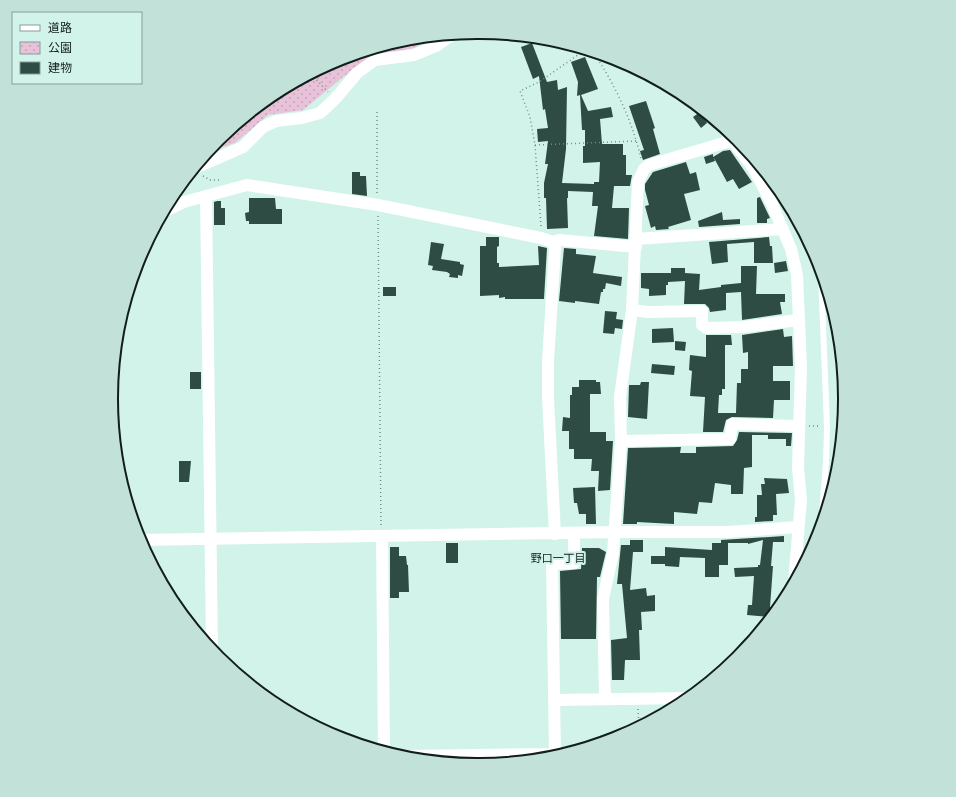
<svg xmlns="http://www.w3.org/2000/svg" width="956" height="797" font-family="'Times New Roman','Noto Sans JP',serif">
  <defs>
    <pattern id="park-dots" width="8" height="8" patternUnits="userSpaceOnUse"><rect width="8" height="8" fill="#e7c2d9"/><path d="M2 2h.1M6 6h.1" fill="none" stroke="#c5a6ba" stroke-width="1.8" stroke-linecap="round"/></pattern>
  </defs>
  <rect width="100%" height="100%" fill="#d1f3ea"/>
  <!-- park -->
  <path fill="url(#park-dots)" d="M 435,36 L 414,48 L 373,56 L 353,69 L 303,110 L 268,115 L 235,143 L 209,151 L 219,139 L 275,94 L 338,60 L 407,39 Z"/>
  <!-- building -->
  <path fill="#2e4b44" d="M 532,43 L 547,82 L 557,80 L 558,90 L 567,87 L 566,149 L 562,183 L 594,184 L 594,182 L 599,182 L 600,162 L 583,163 L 583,146 L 585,146 L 585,130 L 582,130 L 580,95 L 577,96 L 578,82 L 571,62 L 585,57 L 598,89 L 581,95 L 588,111 L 611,107 L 613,117 L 600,119 L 602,144 L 623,144 L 623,155 L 626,155 L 626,175 L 632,175 L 630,186 L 614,186 L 612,208 L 629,208 L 628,239 L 594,236 L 598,206 L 592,206 L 593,192 L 568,191 L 568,198 L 567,198 L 568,228 L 547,229 L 546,198 L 544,198 L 544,183 L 548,164 L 545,164 L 548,141 L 538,142 L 537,129 L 548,128 L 545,109 L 543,110 L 539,76 L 533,79 L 521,47 Z
    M 646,101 L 655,128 L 653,129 L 660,154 L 643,160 L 640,151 L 644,150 L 629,106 Z
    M 700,112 L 707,123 L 701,128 L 693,117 Z
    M 730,150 L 752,182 L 739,189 L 733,179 L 727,182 L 714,158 L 715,161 L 706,164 L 704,157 L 713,154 L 713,157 L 723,151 Z
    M 686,162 L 690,174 L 696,172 L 700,190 L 684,194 L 691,220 L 668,227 L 669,229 L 656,230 L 655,226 L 651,228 L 645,206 L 649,205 L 645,190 L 645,184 L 653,172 Z
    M 352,172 L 360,172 L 360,176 L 366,176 L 367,196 L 352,194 Z
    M 760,197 L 770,218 L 767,219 L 767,223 L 757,223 L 757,198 Z
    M 249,198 L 275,198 L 276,209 L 282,209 L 282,224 L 249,224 L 249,221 L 246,221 L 245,213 L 249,212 Z
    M 217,201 L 221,201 L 221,208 L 225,208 L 225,225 L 214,225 L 214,202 Z
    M 722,212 L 723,220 L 740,219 L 740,224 L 699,227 L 698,221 Z
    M 486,237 L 499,237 L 499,246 L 497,247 L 497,263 L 499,263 L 499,267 L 539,265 L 538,246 L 547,248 L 544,299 L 505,299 L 505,297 L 499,298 L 499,295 L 480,296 L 480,246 L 486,246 Z
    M 769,237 L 770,246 L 772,246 L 773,263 L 754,263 L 754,242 L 727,244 L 728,262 L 712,264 L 709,242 Z
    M 431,242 L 444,244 L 441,259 L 460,262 L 460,264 L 464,265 L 462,276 L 458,275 L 458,278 L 449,277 L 450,274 L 447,272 L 432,270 L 433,266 L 428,265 Z
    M 564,248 L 576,249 L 576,254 L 596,256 L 593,273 L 622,277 L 621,286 L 606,283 L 605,289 L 603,289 L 603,292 L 601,292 L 599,304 L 575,301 L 575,303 L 559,301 Z
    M 786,261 L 788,271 L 775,273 L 774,263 Z
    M 741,266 L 757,266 L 756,294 L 785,294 L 785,302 L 780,302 L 782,314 L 742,320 L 741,292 L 726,293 L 726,310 L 710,312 L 709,308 L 705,304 L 684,304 L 685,281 L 668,282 L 668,285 L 666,285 L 666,295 L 649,296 L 649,289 L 641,288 L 641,273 L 671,273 L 671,268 L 685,268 L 685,273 L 700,274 L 699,290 L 721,287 L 721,285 L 741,283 Z
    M 383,287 L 396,287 L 396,296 L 383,296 Z
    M 605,311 L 617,312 L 616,319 L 623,320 L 622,329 L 615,328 L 614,334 L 603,333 Z
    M 673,328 L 674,342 L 652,343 L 652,329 Z
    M 783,329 L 784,337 L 792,336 L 793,366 L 773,366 L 773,381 L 790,381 L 790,400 L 774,400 L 773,418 L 732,417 L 726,420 L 723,432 L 703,432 L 705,397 L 690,396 L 692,371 L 689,370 L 690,355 L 706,357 L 706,335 L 731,335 L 732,345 L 725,345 L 725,389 L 722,389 L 722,395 L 719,395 L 718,413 L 736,413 L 737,383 L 741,383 L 741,369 L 748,369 L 748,352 L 743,353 L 742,335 Z
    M 675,341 L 686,342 L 685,351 L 675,350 Z
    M 652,364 L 675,366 L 674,375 L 651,373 Z
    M 190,372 L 201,372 L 201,389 L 190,389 Z
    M 579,380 L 596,380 L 596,382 L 600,382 L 601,394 L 590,394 L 590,432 L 606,432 L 606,441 L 613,441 L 610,490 L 598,491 L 599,471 L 591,471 L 592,459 L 574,459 L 574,449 L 569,449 L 569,431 L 562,431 L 563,417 L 570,418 L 570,395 L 572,395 L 572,387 L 579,387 Z
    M 641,382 L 649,382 L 647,419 L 628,417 L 629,385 L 640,385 Z
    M 739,432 L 792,433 L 791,446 L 786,446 L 786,439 L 768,439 L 768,435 L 752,435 L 752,467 L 744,468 L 743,494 L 731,494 L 731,485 L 715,483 L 712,503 L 699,502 L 697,514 L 674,512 L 674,524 L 637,522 L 637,524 L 623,524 L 628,448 L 681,447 L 680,453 L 696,453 L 696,447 L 733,446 L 737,440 Z
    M 179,461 L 191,461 L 189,482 L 179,482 Z
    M 764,478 L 787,479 L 789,493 L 776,494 L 777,515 L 773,515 L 773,521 L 755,522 L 755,517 L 757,517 L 757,495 L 762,495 L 761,484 L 765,484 Z
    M 595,487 L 596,524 L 586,524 L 586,514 L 579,514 L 577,503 L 574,503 L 573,488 Z
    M 784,536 L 784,542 L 773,542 L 771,566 L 773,566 L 770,607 L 773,607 L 770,617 L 747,615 L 748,605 L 752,605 L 754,576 L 735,577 L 734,568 L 758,567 L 758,565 L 760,565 L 763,540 L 748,544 L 748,543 L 723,543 L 728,543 L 728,565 L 719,565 L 719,577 L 705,577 L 705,558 L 680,557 L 679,567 L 665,566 L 665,564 L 651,564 L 651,556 L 665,556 L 665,547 L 712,550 L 712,543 L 721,543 L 721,540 Z
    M 630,540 L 643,540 L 643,552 L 633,552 L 630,590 L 646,588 L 647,596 L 655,595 L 655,611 L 641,612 L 642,630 L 639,630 L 640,660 L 625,660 L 624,680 L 612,680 L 611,640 L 627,638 L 622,584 L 617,584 L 621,545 L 630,545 Z
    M 446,543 L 458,543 L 458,563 L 446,563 Z
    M 390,547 L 399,547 L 399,556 L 406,556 L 407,565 L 408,565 L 409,592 L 399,592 L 399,598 L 390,598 Z
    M 582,548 L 599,548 L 606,552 L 600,577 L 597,577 L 596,639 L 561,639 L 560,571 L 581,569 Z"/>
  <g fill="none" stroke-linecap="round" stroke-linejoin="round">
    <!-- path -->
    <path stroke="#768d87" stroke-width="1.5" stroke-dasharray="1 3" stroke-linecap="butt" d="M 593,52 C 615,84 632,121 641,158
      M 314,77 L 328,92
      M 288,86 L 307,83 L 322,68
      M 377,112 L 377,194
      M 535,145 L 637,141
      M 203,176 L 210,180 L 220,180
      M 378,216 L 381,526
      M 541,226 L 535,145 L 530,117 L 520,91 L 539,82 L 585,50
      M 809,426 L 819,426
      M 638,709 L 639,726"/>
    <!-- lane -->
    <path stroke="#fff" stroke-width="6" d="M 821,526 L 826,462 L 827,427 L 821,274"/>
    <!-- street -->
    <path stroke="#fff" stroke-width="12" d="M 723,128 L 754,169 L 772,204 L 791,249 L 797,275 L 801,367 L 798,468 L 801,500 L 794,582
      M 195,168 L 243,147 L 263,127 L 276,121 L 302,118 L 320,113 L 335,99 L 357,73 L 375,60 L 414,55 L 436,46 L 453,34
      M 164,212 L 184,202 L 206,196
      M 636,239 L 783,229
      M 553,242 L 559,240 L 636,247
      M 632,310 L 648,312 L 702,311 L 702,325 L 706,328 L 743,327 L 798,320
      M 621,441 L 730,439 L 732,424 L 799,426
      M 382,536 L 384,751
      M 140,540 L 614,532 L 727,532 L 798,527
      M 212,649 L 206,196 L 247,185 L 378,205 L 541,238 L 553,242 L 555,248 L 548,361 L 548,398 L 555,534
      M 605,699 L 603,599 L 613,553 L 621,441 L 620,397 L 632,310 L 638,182 L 644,169 L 649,165 L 734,140
      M 555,700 L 688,698
      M 401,756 L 555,754
      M 555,756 L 552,564 L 574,563 L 574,534"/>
  </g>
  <g text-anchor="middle" stroke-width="4" stroke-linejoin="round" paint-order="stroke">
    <!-- neighbourhood labels -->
    <g font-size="11" fill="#121e1b" stroke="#d1f3ea">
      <text x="558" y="562">野口一丁目</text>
    </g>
  </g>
  <!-- crop -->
  <path d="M0 0H956V797H0ZM477 39H479A359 359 0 0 1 838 398V399A359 359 0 0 1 479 758H477A359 359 0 0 1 118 399V398A359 359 0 0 1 477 39Z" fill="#c2e2d9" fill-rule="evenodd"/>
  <path fill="none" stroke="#121e1b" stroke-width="2" d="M477 39H479A359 359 0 0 1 838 398V399A359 359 0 0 1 479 758H477A359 359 0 0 1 118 399V398A359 359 0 0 1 477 39Z"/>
  <!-- legend -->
  <rect x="12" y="12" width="130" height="72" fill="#d1f3ea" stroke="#859e97"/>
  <rect x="20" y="25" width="20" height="6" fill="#ffffff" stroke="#859e97"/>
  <text x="48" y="32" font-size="12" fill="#121e1b">道路</text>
  <rect x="20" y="42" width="20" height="12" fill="url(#park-dots)" stroke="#859e97"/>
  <text x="48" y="52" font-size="12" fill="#121e1b">公園</text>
  <rect x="20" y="62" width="20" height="12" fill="#2e4b44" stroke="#859e97"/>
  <text x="48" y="72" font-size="12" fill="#121e1b">建物</text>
</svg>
